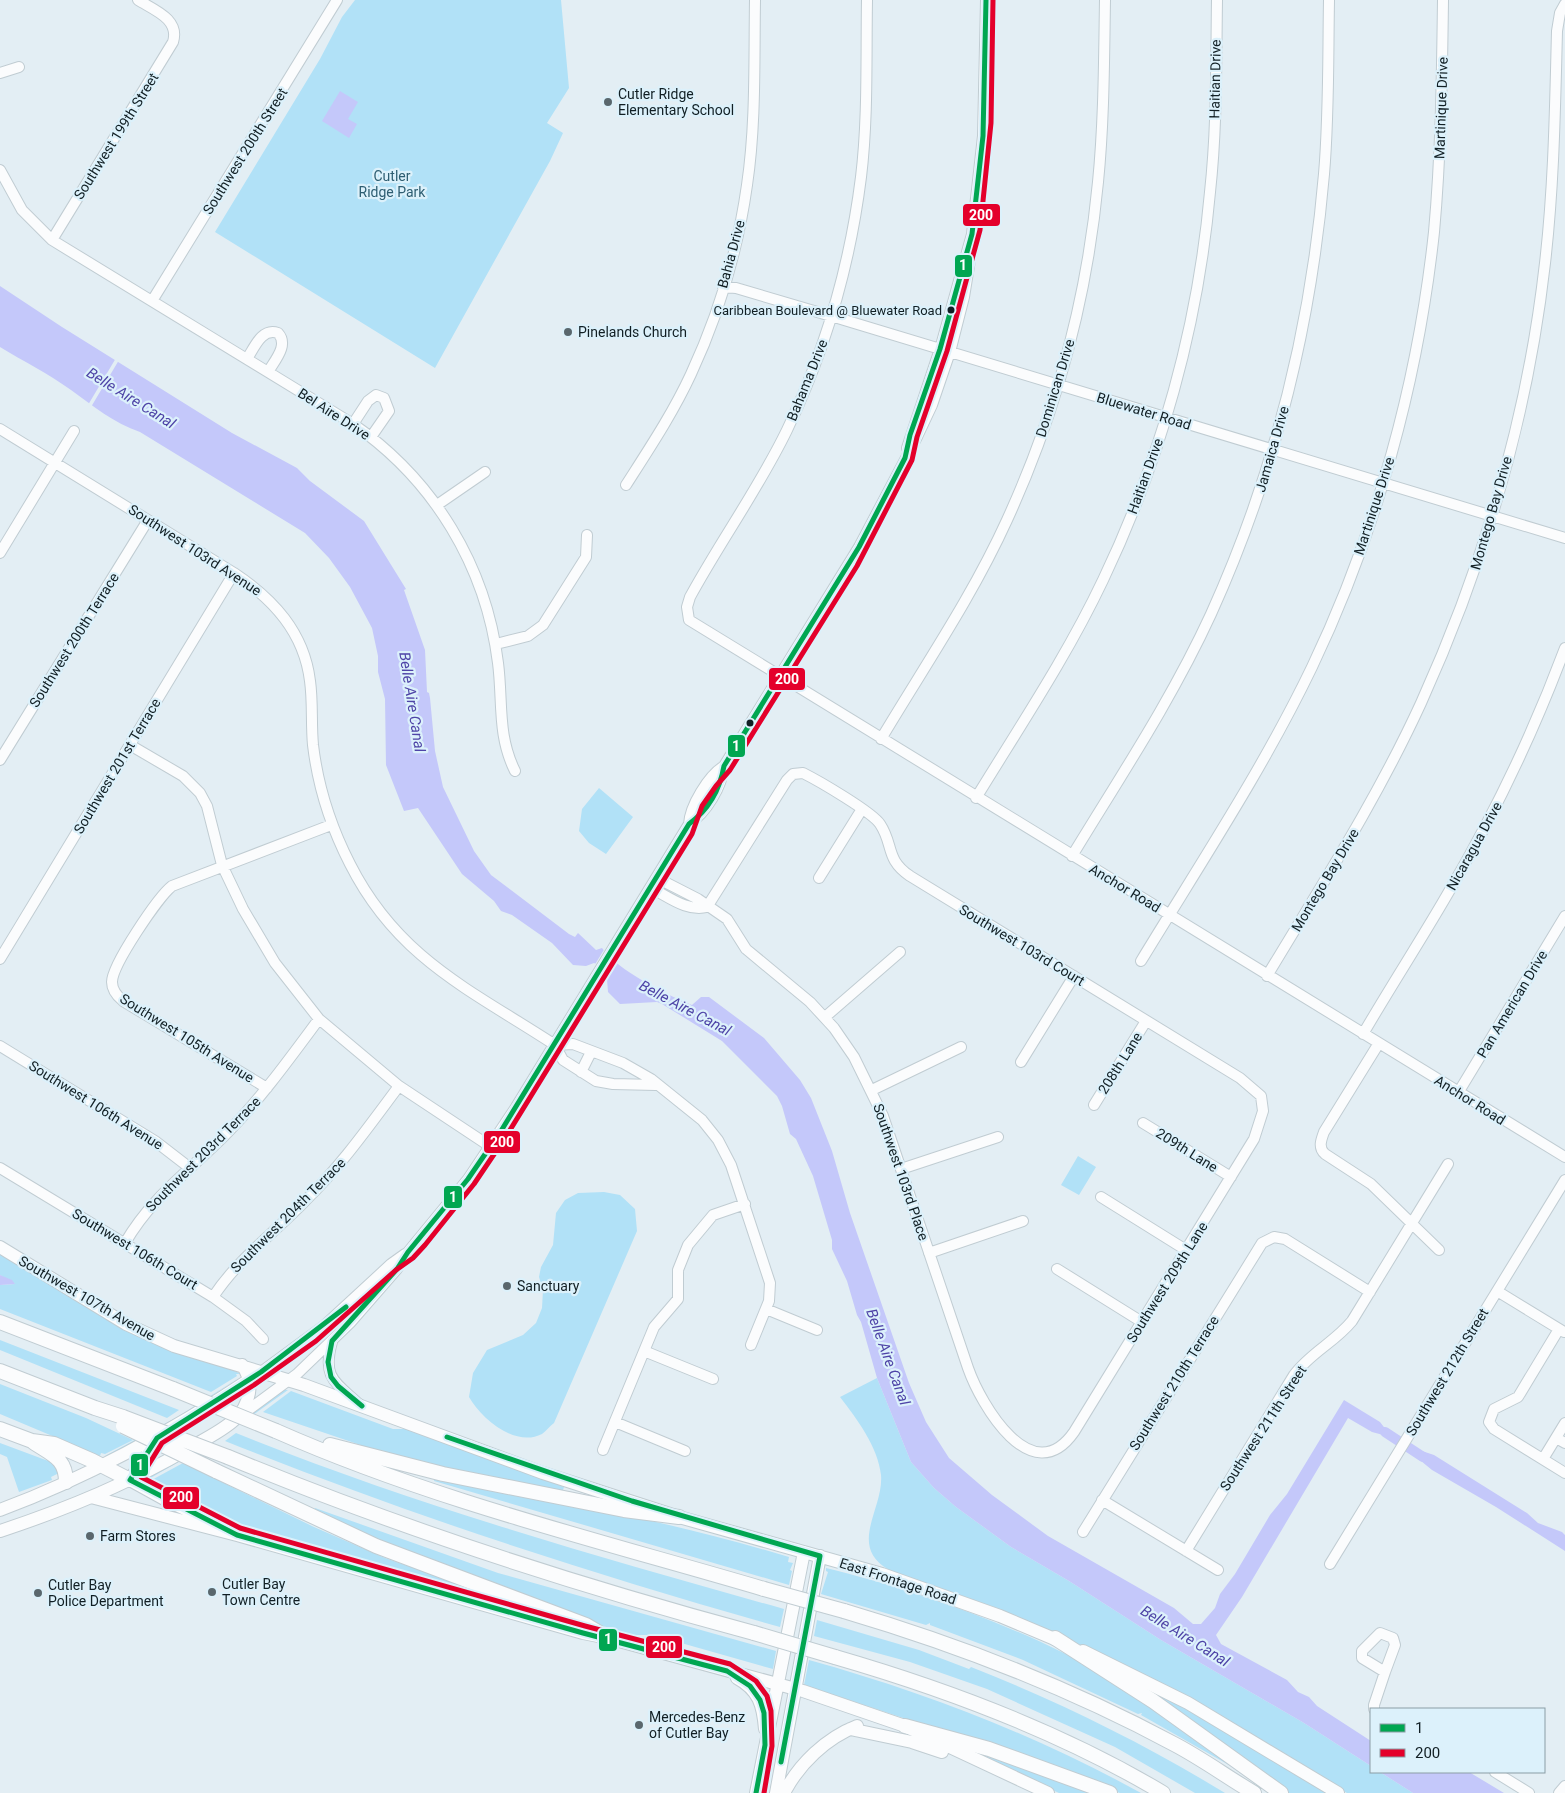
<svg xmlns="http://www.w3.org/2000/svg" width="1565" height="1793" font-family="Roboto,sans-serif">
  <rect width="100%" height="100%" fill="#e3eef4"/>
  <!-- green -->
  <path fill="#b1e1f7" d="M 355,0 L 561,0 L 569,88 L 547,123 L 563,133 L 550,161 L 435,368 L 215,232 L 320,59 L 342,17 Z
    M 599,788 L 633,817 L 606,854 L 589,843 L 579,831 L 582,809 Z
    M 1078,1156 L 1096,1167 L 1079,1195 L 1061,1185 Z
    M 604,1192 L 620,1195 L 635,1209 L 637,1231 L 554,1423 C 550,1426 546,1431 542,1434 C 515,1448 481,1418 469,1397 L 473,1373 L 487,1350 L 523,1335 L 536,1323 L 542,1308 L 543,1290 L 539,1277 L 541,1267 L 553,1245 L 556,1213 L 565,1200 L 578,1193 Z
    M 0,1253 C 78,1301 141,1347 232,1369 L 240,1374 L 236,1374 L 237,1376 L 211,1392 L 0,1309 L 0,1285 L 15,1284 L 0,1275 Z
    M 0,1340 L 179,1410 L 167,1418 L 0,1350 Z
    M 240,1377 L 180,1417 L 106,1459 L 105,1456 L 179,1416 Z
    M 877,1378 L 911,1462 L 934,1488 L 956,1507 L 1011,1547 L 1069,1581 L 1161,1640 L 1304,1723 L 1371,1766 L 1371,1772 L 1380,1772 L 1413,1793 L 1347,1793 L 1186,1696 L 1117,1661 L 997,1608 L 889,1570 C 847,1546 884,1509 881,1475 C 878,1447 857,1419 840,1397 Z
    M 0,1384 L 86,1418 L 133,1440 L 105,1454 L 101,1453 L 100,1456 L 0,1414 Z
    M 284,1390 L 288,1390 L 219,1439 L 147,1480 L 147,1478 L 222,1434 Z
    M 291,1391 L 393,1429 L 412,1429 L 564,1487 L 562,1493 L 553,1490 L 552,1488 L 534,1486 L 390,1455 L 263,1412 Z
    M 236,1433 C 414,1505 599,1557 784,1609 L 780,1627 C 592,1574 406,1514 225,1441 Z
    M 0,1443 L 51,1462 L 55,1465 L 59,1473 L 51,1477 L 52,1480 L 19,1492 L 7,1457 L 0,1454 Z
    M 183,1463 L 314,1527 L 385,1558 L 528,1608 L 534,1613 L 233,1527 L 206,1515 L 150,1485 L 148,1482 Z
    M 435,1476 C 555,1500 673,1522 789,1557 L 788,1562 L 793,1563 L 790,1570 L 792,1571 L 789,1585 L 434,1481 Z
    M 315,1508 L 498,1573 L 776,1651 L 773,1669 L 653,1635 L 631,1635 L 574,1617 L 312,1513 Z
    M 826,1568 C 916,1590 1029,1630 1108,1677 C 1161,1709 1210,1747 1260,1783 L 1250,1780 L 1250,1777 L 1141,1715 L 1142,1713 L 1138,1714 L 1023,1660 L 930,1625 L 930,1623 L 926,1625 L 821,1594 L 828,1572 L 826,1571 Z
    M 817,1620 L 919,1650 L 969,1669 L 971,1667 C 1060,1702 1143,1743 1225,1793 L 1195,1793 L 1115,1747 L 987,1689 L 910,1662 L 814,1636 Z
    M 809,1660 C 924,1692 1036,1735 1141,1793 L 1120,1793 L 1071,1774 L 804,1685 Z
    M 1121,1675 L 1184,1708 L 1328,1793 L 1289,1793 Z
    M 959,1746 L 1095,1793 L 1059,1793 Z"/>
  <!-- water -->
  <path fill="#c4c8fa" d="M 340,91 L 358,102 L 348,119 L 357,124 L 349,138 L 322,121 Z
    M 0,286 L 62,327 L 232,433 L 297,468 L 310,481 L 364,521 L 406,589 L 404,590 L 425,650 L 427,692 L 429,693 L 430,698 L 435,751 L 443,787 L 474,851 L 491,875 L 569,934 L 575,937 L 578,933 L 596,950 L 602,948 C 617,970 667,995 692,1005 L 701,997 L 709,997 L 764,1038 L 800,1080 L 811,1098 L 832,1151 L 850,1213 L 909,1383 L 926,1422 L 949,1458 L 992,1495 L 1048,1536 L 1174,1608 L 1193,1624 L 1201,1624 L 1215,1608 L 1220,1594 L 1235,1574 L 1270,1515 L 1287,1494 L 1344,1400 L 1380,1422 L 1387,1431 L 1397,1437 L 1395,1441 L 1387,1436 L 1372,1432 L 1348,1418 L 1242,1597 L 1216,1635 L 1221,1644 L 1287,1680 L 1298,1692 L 1309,1697 L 1317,1706 L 1371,1741 L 1371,1766 L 1304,1723 L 1161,1640 L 1069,1581 L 1011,1547 L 956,1507 L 934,1488 L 911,1462 L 877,1378 L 861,1322 L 857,1315 L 847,1281 L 832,1249 L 832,1240 L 813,1176 L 796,1139 L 790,1134 L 782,1106 L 777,1096 L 722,1041 L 662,1004 L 657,1002 L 620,1004 L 608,992 L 607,979 L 610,970 L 594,963 L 586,966 L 573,965 L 552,943 L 512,915 L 501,911 L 494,901 L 462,874 L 418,808 L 404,811 L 386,765 L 385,699 L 378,672 L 378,656 L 372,628 L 350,587 L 329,558 L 305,533 L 140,432 C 114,423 93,406 71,390 C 49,374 23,361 0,347 Z
    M 0,1275 L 12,1280 L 15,1284 L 0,1285 Z
    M 1413,1448 L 1434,1455 L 1527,1513 L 1538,1523 L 1562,1532 L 1565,1535 L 1565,1551 L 1496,1507 L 1432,1470 L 1410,1452 Z
    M 1380,1772 L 1469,1772 L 1504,1793 L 1413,1793 Z"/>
  <!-- pier -->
  <path fill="#e3eef4" d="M 116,358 L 119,360 L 91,407 L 88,405 Z
    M 605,948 L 615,959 L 607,972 L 594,966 Z"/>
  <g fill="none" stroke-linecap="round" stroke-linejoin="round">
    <!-- canal -->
    <path stroke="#c4c8fa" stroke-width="10" d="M 1385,1432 L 1423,1457"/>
    <defs>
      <path id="minor" d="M 867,0 C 866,59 868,119 861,177 C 850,265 825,351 787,430 C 759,488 721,540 690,597 L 687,607 L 689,620 L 1565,1157
        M 0,73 L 19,67
        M 0,170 L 22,210 L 52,240 L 353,424 C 434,480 486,566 498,663 C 503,701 497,735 515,771
        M 52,240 L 173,42 C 180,19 154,10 138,0
        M 723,287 L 736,288 L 831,316 L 1565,538
        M 152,301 L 337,0
        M 247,359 C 254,348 262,327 278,333 C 289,345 275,360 268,372
        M 353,424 L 368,401 L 376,395 L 384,398 L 389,411 L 371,437
        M 0,429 L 234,573 C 273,599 304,632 310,681 C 313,702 311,724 313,745 C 318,787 331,827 350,864 C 398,959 471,990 555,1045 L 563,1060 L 596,1081 L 613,1084 L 656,1085
        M 907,448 L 940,349 L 972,234 L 983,136 L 986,0
        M 626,485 C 649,449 673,413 691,374 C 718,316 738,249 747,185 C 756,124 754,62 755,0
        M 437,505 L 485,472
        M 0,553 L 74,431
        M 496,644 L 528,636 L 543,625 L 586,557 L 587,535
        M 881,739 C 924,667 972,597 1007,520 C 1056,413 1087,298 1098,182 C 1104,122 1104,60 1105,0
        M 130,745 L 183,776 L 200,793 L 207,806 L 222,865 L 243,909 L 275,963 L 319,1019 L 399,1086 L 491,1147
        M 0,760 L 148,520
        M 976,798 C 1020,726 1067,656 1103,580 C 1161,459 1198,326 1210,192 C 1217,128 1216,64 1217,0
        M 689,824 C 690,806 708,776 724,766
        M 1072,856 C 1120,777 1172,699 1211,614 C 1274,475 1311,326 1324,174 C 1329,116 1328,58 1329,0
        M 657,878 L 698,899 L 727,919 L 746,949 L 810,1002 L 834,1028 L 854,1057 L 883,1116 L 968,1368 C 981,1405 1032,1492 1074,1432 L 1254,1139 L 1263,1111 L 1261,1096 L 1240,1078 L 910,876 C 885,859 894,845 880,824 C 872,812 819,781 803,773 L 793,774 L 787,780 L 707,907
        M 819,878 L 862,809
        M 651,888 C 669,897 687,912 707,907
        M 0,959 L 234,573
        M 1141,961 C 1200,864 1263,769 1312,667 C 1377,531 1418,381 1434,232 C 1441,155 1442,77 1443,0
        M 1267,976 C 1321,886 1377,799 1421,703 C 1484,564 1528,414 1545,263 C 1554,185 1555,108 1557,31 L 1560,13 L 1565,4
        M 825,1017 L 900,952
        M 1363,1034 C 1392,984 1423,937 1451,888 C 1496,811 1534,731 1565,648
        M 1379,1043 L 1324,1132 C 1321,1140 1318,1148 1325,1154 L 1371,1184 L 1439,1250
        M 555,1045 L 573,1044 L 623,1063 L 651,1079 L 702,1120 L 718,1140 L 731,1165 L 770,1283 L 769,1301 L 751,1345
        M 0,1046 L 155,1141 L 190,1168
        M 1021,1062 L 1074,976
        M 581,1072 L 591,1052
        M 267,1088 L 123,1001 C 117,996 112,990 112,982 C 112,965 158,897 172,886 L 331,825
        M 872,1090 L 961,1047
        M 1458,1093 L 1565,916
        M 1094,1105 L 1146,1021
        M 1143,1123 L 1231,1177
        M 0,1168 L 213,1297 L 246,1321 L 263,1339
        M 901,1169 L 998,1137
        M 1101,1197 L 1186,1250
        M 125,1243 C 152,1196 191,1170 228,1132 C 262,1097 290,1058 319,1019
        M 929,1253 L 1023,1221
        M 1057,1269 L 1142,1322
        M 1497,1291 L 1564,1332
        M 213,1297 C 238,1259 274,1233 305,1201 C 341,1166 369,1126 399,1086
        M 766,1309 L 817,1330
        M 1559,1329 L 1518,1397 L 1494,1409 L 1489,1422 L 1494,1429 L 1565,1473
        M 332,1342 C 322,1378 335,1382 359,1404
        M 644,1351 L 713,1379
        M 261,1372 L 325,1325 L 391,1264 L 405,1254
        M 240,1416 L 297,1374 L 350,1323 L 397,1269 L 408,1252 L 468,1179 L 516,1107 L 689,824 C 706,813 722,787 724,766 L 859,547 L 916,439 L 932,405 L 950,352 L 964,297 L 970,260 L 969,247
        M 615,1422 L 685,1451
        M 1556,1438 L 1565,1443
        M 603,1450 L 654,1327 L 678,1299 L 678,1270 L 688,1245 L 713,1215 L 745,1204
        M 1543,1459 L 1565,1423
        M 1102,1500 L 1218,1570
        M 1083,1532 L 1262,1243 L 1274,1237 L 1285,1239 L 1370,1292
        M 1186,1551 L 1294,1375 C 1310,1353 1335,1342 1352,1321 L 1448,1164
        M 1330,1564 L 1565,1180
        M 1380,1633 L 1393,1638 L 1395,1645 L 1385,1672 L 1362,1658 L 1362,1651 Z
        M 1374,1709 L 1374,1705 L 1385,1672
        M 1495,1772 L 1529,1793
        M 1559,1793 L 1565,1786"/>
      <path id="major" d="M 0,1247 L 126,1324 L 174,1346 L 304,1385 L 543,1473 L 679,1517 L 882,1574 L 1000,1616 L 1064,1643
        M 131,1478 L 156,1441
        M 130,1480 L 168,1501 L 219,1525
        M 91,1497 L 237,1535 L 583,1633 L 608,1638 L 803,1691 L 905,1726 L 1048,1793
        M 0,1510 C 91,1476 174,1430 255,1376
        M 0,1531 C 64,1510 127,1484 186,1450 C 201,1441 221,1432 234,1420 C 250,1406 255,1382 242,1365
        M 1083,1651 L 1188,1703 L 1338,1793
        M 737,1678 C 759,1690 763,1705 765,1729
        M 850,1729 L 912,1742 L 942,1752
        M 756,1793 L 804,1552
        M 776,1793 L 820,1556
        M 784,1793 C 799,1764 826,1738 857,1726"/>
      <path id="highway" d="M 0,1322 L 173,1389
        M 0,1371 L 95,1408 L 123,1417
        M 0,1429 L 32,1441 L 54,1444 L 93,1461 L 130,1480
        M 276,1431 C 432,1500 601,1541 764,1589
        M 33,1442 C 52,1455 66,1458 66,1482
        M 330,1445 L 443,1474 L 624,1510 L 679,1517
        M 228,1457 C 399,1528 576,1585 754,1633
        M 216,1471 L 376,1546 L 586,1625 L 608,1638
        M 844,1611 C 959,1645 1068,1687 1174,1744 C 1201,1758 1227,1777 1254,1793
        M 1055,1638 L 1153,1701 L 1281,1793
        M 835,1657 C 949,1690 1061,1732 1163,1793
        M 905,1726 L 989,1749 L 1110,1793"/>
    </defs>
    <!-- minor casing -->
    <use href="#minor" stroke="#c0ccd2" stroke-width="12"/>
    <!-- major casing -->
    <use href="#major" stroke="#c0ccd2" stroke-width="14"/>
    <!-- highway casing -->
    <use href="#highway" stroke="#c0ccd2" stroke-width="16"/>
    <!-- minor -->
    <use href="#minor" stroke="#fbfcfd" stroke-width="10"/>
    <!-- major -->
    <use href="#major" stroke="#fbfcfd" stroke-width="12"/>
    <!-- highway -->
    <use href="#highway" stroke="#fbfcfd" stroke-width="14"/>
    <defs>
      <path id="highway-bridge" d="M 173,1389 L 276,1431
        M 123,1417 L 228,1457
        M 123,1426 L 216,1471
        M 764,1589 L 844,1611
        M 754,1633 L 835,1657"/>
    </defs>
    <!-- highway-bridge casing -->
    <use href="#highway-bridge" stroke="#c0ccd2" stroke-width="16" stroke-linecap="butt"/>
    <!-- highway-bridge -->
    <use href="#highway-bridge" stroke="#fbfcfd" stroke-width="14"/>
    <defs>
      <path id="bus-1" d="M 346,1307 L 261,1372 L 157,1438 L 130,1480 L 237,1535 L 583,1633 L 727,1671 L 750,1686 L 760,1700 L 764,1713 L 765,1745 L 756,1793
        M 362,1406 L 338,1386 L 331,1377 L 328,1362 L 332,1341 L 397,1269 L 408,1252 L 468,1179 L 501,1131 L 689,824 C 708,810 720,789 724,766 L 859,547 L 905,458 L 910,435 L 940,349 L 972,234 L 983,136 L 986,0
        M 447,1437 L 632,1501 L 820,1556 L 781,1762"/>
      <path id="bus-2" d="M 764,1793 L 772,1746 L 771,1711 L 767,1696 L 756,1681 L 730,1664 L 585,1626 L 240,1528 L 141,1477 L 162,1443 L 254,1385 L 316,1341 L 396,1270 L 413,1258 L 425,1245 L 474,1184 L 507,1135 L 692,834 L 702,806 L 716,786 L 730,770 L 857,566 L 912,460 L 917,437 L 947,351 L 980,230 L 991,123 L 993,0"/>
    </defs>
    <!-- bus-1 casing -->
    <use href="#bus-1" stroke="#dcf1fb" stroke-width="9"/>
    <!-- bus-2 casing -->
    <use href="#bus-2" stroke="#dcf1fb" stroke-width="9"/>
    <!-- bus-1 -->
    <use href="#bus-1" stroke="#00a651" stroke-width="5"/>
    <!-- bus-2 -->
    <use href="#bus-2" stroke="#e4002b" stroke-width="5"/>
  </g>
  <!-- markers -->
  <g fill="#5a676d" stroke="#dcf1fb" stroke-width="2">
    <circle cx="608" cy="102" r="5"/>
    <circle cx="568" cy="332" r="5"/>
    <circle cx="507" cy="1286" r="5"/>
    <circle cx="90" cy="1536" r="5"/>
    <circle cx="212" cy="1592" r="5"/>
    <circle cx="38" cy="1593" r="5"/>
    <circle cx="639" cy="1725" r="5"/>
  </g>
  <g fill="#111f24" stroke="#dcf1fb" stroke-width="2">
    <circle cx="951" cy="310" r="4.5"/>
    <circle cx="750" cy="723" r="4.5"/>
  </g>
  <g text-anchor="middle" stroke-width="4.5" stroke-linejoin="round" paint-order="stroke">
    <!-- bus labels -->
    <g font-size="13" fill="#111f24" stroke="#dcf1fb" text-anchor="end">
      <text x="942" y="315">Caribbean Boulevard @ Bluewater Road</text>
    </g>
    <!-- street labels -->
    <g font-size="14" fill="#111f24" stroke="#dcf1fb">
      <text transform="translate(1215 79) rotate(-89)" y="5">Haitian Drive</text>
      <text transform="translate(1441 108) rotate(-88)" y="5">Martinique Drive</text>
      <text transform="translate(116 136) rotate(-58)" y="5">Southwest 199th Street</text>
      <text transform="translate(245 151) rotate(-58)" y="5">Southwest 200th Street</text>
      <text transform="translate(731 254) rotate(-75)" y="5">Bahia Drive</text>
      <text transform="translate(807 380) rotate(-68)" y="5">Bahama Drive</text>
      <text transform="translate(1055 388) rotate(-73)" y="5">Dominican Drive</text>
      <text transform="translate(1144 411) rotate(17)" y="5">Bluewater Road</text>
      <text transform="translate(334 414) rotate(33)" y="5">Bel Aire Drive</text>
      <text transform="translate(1272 449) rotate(-74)" y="5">Jamaica Drive</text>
      <text transform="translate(1145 476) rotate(-70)" y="5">Haitian Drive</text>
      <text transform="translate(1374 506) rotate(-72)" y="5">Martinique Drive</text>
      <text transform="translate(1491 513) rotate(-74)" y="5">Montego Bay Drive</text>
      <text transform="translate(195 550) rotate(33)" y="5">Southwest 103rd Avenue</text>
      <text transform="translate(74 640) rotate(-58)" y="5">Southwest 200th Terrace</text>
      <text transform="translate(117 766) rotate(-59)" y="5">Southwest 201st Terrace</text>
      <text transform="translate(1474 846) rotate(-61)" y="5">Nicaragua Drive</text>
      <text transform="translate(1325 880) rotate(-59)" y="5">Montego Bay Drive</text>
      <text transform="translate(1125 888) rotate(31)" y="5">Anchor Road</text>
      <text transform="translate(1022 945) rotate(31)" y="5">Southwest 103rd Court</text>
      <text transform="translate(1512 1004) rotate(-59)" y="5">Pan American Drive</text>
      <text transform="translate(187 1038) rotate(32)" y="5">Southwest 105th Avenue</text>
      <text transform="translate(1120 1063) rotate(-58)" y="5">208th Lane</text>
      <text transform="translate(1470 1100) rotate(32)" y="5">Anchor Road</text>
      <text transform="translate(96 1105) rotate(32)" y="5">Southwest 106th Avenue</text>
      <text transform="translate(1187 1150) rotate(32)" y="5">209th Lane</text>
      <text transform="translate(203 1154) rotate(-45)" y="5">Southwest 203rd Terrace</text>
      <text transform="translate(901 1172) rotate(71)" y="5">Southwest 103rd Place</text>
      <text transform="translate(288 1215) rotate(-45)" y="5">Southwest 204th Terrace</text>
      <text transform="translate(135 1249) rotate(31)" y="5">Southwest 106th Court</text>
      <text transform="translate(1167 1282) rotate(-58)" y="5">Southwest 209th Lane</text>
      <text transform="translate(87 1298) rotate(30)" y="5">Southwest 107th Avenue</text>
      <text transform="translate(1447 1372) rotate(-59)" y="5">Southwest 212th Street</text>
      <text transform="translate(1174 1383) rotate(-58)" y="5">Southwest 210th Terrace</text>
      <text transform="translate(1263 1428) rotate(-57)" y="5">Southwest 211th Street</text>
      <text transform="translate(898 1581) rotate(18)" y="5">East Frontage Road</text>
    </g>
    <!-- poi labels -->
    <g font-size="14" fill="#111f24" stroke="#dcf1fb" text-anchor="start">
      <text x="618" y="99">Cutler Ridge<tspan x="618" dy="16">Elementary School</tspan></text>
      <text x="578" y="337">Pinelands Church</text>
      <text x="517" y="1291">Sanctuary</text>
      <text x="100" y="1541">Farm Stores</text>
      <text x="222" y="1589">Cutler Bay<tspan x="222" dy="16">Town Centre</tspan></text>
      <text x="48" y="1590">Cutler Bay<tspan x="48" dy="16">Police Department</tspan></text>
      <text x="649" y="1722">Mercedes-Benz<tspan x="649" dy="16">of Cutler Bay</tspan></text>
    </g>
    <!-- park labels -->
    <g font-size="14" fill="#2e5e72" stroke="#dcf1fb">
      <text x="392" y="181">Cutler<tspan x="392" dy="16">Ridge Park</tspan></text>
    </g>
    <!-- water labels -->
    <g font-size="15" font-style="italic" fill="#4e44a7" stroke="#dcf1fb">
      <text transform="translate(131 398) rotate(32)" y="5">Belle Aire Canal</text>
      <text transform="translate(412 702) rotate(81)" y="5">Belle Aire Canal</text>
      <text transform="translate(685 1008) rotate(28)" y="5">Belle Aire Canal</text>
      <text transform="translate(888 1357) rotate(70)" y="5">Belle Aire Canal</text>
      <text transform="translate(1185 1636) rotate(32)" y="5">Belle Aire Canal</text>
    </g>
  </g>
  <g stroke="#dcf1fb" stroke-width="2">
    <rect x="962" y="203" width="39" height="24" rx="5" fill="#e4002b"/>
    <rect x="954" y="254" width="19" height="24" rx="5" fill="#00a651"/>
    <rect x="768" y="667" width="38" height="24" rx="5" fill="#e4002b"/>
    <rect x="727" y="734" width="19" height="24" rx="5" fill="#00a651"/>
    <rect x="483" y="1130" width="38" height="24" rx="5" fill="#e4002b"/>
    <rect x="443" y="1185" width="20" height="24" rx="5" fill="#00a651"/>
    <rect x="130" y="1453" width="19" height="24" rx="5" fill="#00a651"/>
    <rect x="162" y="1486" width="38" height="24" rx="5" fill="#e4002b"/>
    <rect x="598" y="1628" width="20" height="24" rx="5" fill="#00a651"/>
    <rect x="645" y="1635" width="38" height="24" rx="5" fill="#e4002b"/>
  </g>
  <g font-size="14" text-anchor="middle" font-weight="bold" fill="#fff">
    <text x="981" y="220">200</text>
    <text x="963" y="270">1</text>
    <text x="787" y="684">200</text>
    <text x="736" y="751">1</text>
    <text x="502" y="1147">200</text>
    <text x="453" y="1202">1</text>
    <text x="140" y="1470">1</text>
    <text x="181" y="1502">200</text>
    <text x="608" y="1644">1</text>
    <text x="664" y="1652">200</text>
  </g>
  <!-- legend -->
  <rect x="1370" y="1708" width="175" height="65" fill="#dcf1fb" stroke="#8b9da5"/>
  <rect x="1380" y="1724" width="25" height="8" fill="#00a651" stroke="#8b9da5"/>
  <text x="1415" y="1733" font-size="15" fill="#111f24">1</text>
  <rect x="1380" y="1749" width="25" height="8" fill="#e4002b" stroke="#8b9da5"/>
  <text x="1415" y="1758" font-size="15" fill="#111f24">200</text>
</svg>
